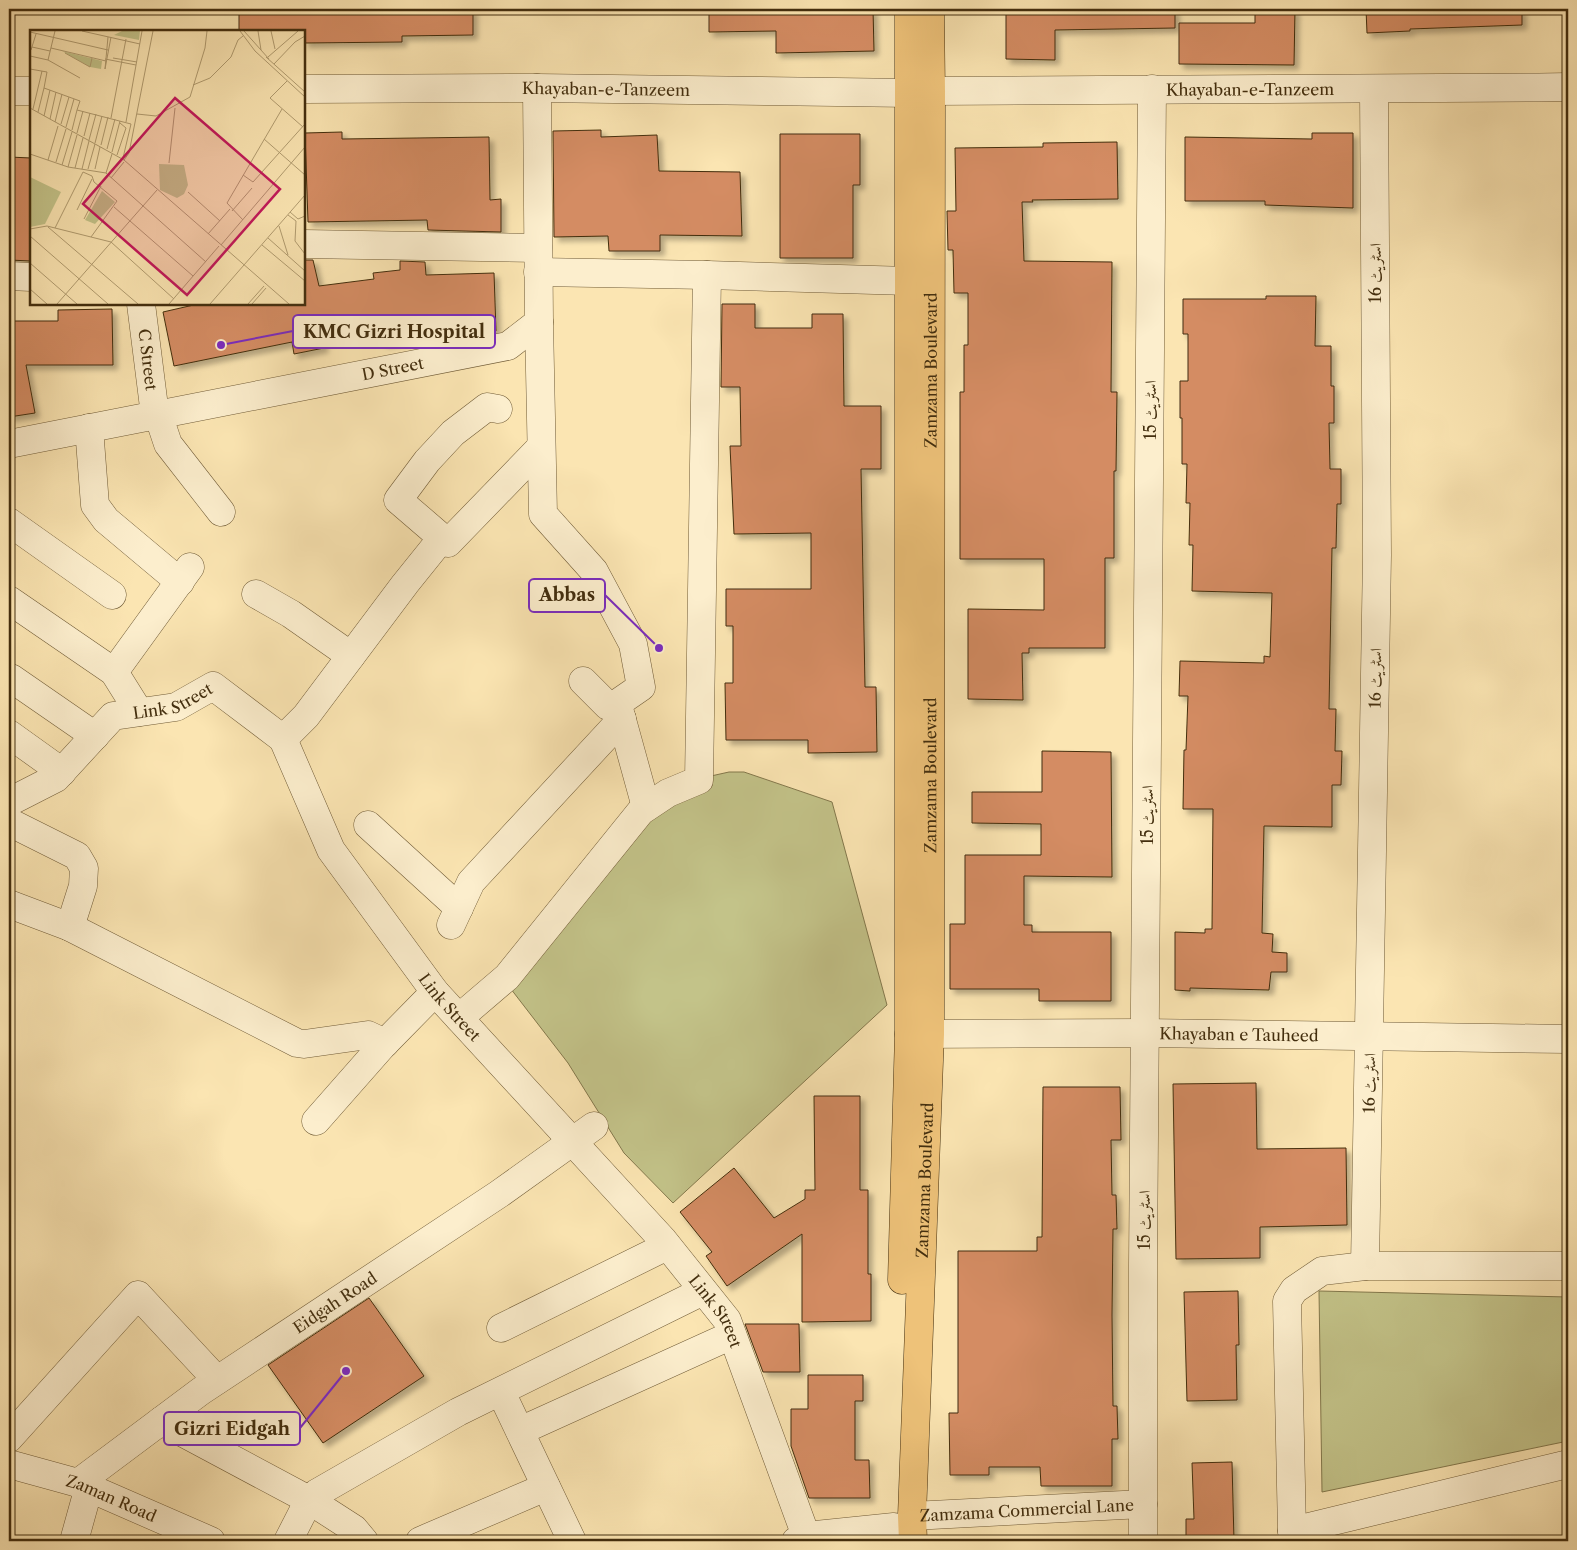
<svg xmlns="http://www.w3.org/2000/svg" width="1577" height="1550" font-family="'Libre Caslon Text',Amiri,serif">
  <defs>
    <filter id="shadow"><feDropShadow dx="4.5" dy="4.5" stdDeviation="2.5" flood-color="#0004"/></filter>
  </defs>
  <rect width="100%" height="100%" fill="#fbe5b2"/>
  <filter id="stains"><feTurbulence type="fractalNoise" baseFrequency=".004" numOctaves="4"/><feColorMatrix values="0 0 0 0 .2 0 0 0 0 .09 0 0 0 0 .02 0 0 0 .5 -.17"/></filter>
  <radialGradient id="worn" r=".72"><stop offset=".6" stop-color="#630" stop-opacity="0"/><stop offset="1" stop-color="#630" stop-opacity=".3"/></radialGradient>
  <!-- green -->
  <path fill="#c3c389" stroke="#83784c" d="M 729,772 L 744,772 L 832,802 L 887,1005 L 673,1203 L 624,1153 L 568,1063 L 504,980 L 641,811 L 711,776 Z
    M 1319,1291 L 1568,1297 L 1568,1441 L 1322,1492 Z"/>
  <!-- building -->
  <path fill="#d48c63" stroke="#432e0e" filter="url(#shadow)" d="M 239,9 L 473,9 L 473,35 L 402,36 L 402,42 L 304,43 L 304,31 L 239,31 Z
    M 709,9 L 873,9 L 874,51 L 776,53 L 776,31 L 709,32 Z
    M 1006,9 L 1175,9 L 1175,28 L 1055,30 L 1055,60 L 1006,59 Z
    M 1255,9 L 1295,9 L 1294,65 L 1179,64 L 1179,23 L 1255,23 Z
    M 1366,9 L 1522,9 L 1522,25 L 1410,29 L 1410,31 L 1367,33 Z
    M 601,130 L 601,137 L 657,135 L 659,171 L 740,172 L 742,236 L 660,235 L 660,251 L 609,251 L 608,236 L 554,237 L 553,131 Z
    M 342,132 L 342,139 L 489,137 L 490,200 L 501,199 L 501,232 L 428,230 L 427,220 L 308,222 L 305,133 Z
    M 1312,133 L 1353,133 L 1353,208 L 1265,205 L 1265,201 L 1185,201 L 1185,137 L 1312,139 Z
    M 780,134 L 860,134 L 860,185 L 853,185 L 853,258 L 780,258 Z
    M 1117,142 L 1118,199 L 1032,200 L 1033,202 L 1022,202 L 1024,261 L 1112,262 L 1111,392 L 1117,392 L 1116,471 L 1114,471 L 1114,558 L 1105,558 L 1105,648 L 1029,648 L 1029,653 L 1022,653 L 1023,700 L 968,699 L 968,609 L 1044,610 L 1044,559 L 960,559 L 960,392 L 964,392 L 964,345 L 968,345 L 968,293 L 954,293 L 953,250 L 948,250 L 947,211 L 956,211 L 955,148 L 1043,147 L 1043,143 Z
    M 9,157 L 31,158 L 31,261 L 9,260 Z
    M 304,260 L 313,260 L 319,286 L 374,279 L 373,273 L 400,270 L 400,261 L 425,262 L 426,275 L 494,273 L 496,331 L 430,333 L 430,337 L 383,343 L 381,332 L 322,340 L 324,348 L 294,354 L 292,342 L 174,366 L 163,312 L 198,304 L 304,304 Z
    M 1266,296 L 1316,296 L 1315,346 L 1331,346 L 1331,386 L 1334,386 L 1334,423 L 1329,423 L 1330,469 L 1341,469 L 1341,504 L 1337,504 L 1336,548 L 1332,548 L 1329,709 L 1336,709 L 1335,751 L 1342,751 L 1341,785 L 1332,785 L 1332,827 L 1264,826 L 1262,933 L 1273,934 L 1272,952 L 1287,953 L 1287,972 L 1271,972 L 1269,990 L 1190,988 L 1190,991 L 1175,990 L 1175,932 L 1205,933 L 1205,929 L 1212,929 L 1213,809 L 1183,809 L 1184,750 L 1186,750 L 1188,696 L 1179,696 L 1180,661 L 1264,663 L 1264,656 L 1270,657 L 1272,593 L 1192,591 L 1193,545 L 1189,545 L 1190,503 L 1186,503 L 1187,464 L 1182,464 L 1182,418 L 1180,418 L 1180,381 L 1188,381 L 1188,334 L 1183,334 L 1183,299 L 1266,299 Z
    M 722,304 L 755,304 L 755,328 L 812,328 L 812,314 L 843,314 L 844,406 L 881,406 L 881,469 L 861,469 L 865,687 L 876,687 L 877,752 L 808,753 L 808,740 L 726,740 L 725,683 L 733,683 L 733,626 L 726,626 L 726,589 L 811,589 L 811,533 L 734,534 L 730,446 L 741,446 L 740,387 L 721,387 Z
    M 112,309 L 113,365 L 26,365 L 35,413 L 9,417 L 9,321 L 58,321 L 58,310 Z
    M 1042,751 L 1111,752 L 1112,877 L 1024,876 L 1024,925 L 1032,925 L 1032,932 L 1111,932 L 1111,1001 L 1039,1001 L 1039,989 L 950,989 L 950,924 L 965,924 L 965,855 L 1041,855 L 1041,824 L 972,823 L 972,792 L 1042,792 Z
    M 1256,1083 L 1257,1149 L 1346,1148 L 1347,1225 L 1260,1227 L 1260,1258 L 1176,1259 L 1173,1084 Z
    M 1043,1087 L 1120,1087 L 1121,1140 L 1111,1140 L 1112,1195 L 1116,1195 L 1117,1229 L 1113,1229 L 1112,1315 L 1113,1406 L 1117,1406 L 1118,1439 L 1112,1439 L 1112,1486 L 1041,1486 L 1040,1467 L 989,1467 L 989,1475 L 950,1475 L 949,1413 L 958,1413 L 958,1251 L 1037,1251 L 1037,1237 L 1042,1237 Z
    M 814,1096 L 860,1096 L 860,1190 L 868,1190 L 868,1274 L 871,1274 L 871,1321 L 802,1322 L 802,1234 L 727,1286 L 706,1256 L 712,1252 L 680,1212 L 734,1168 L 774,1218 L 805,1199 L 805,1190 L 815,1190 Z
    M 1238,1291 L 1239,1345 L 1236,1345 L 1237,1400 L 1187,1401 L 1184,1292 Z
    M 369,1298 L 424,1376 L 323,1443 L 268,1365 Z
    M 745,1324 L 799,1324 L 800,1372 L 763,1372 Z
    M 808,1375 L 863,1375 L 863,1401 L 855,1401 L 855,1460 L 869,1460 L 870,1498 L 809,1498 L 791,1446 L 791,1409 L 808,1409 Z
    M 1232,1462 L 1234,1541 L 1186,1541 L 1186,1519 L 1194,1519 L 1192,1463 Z"/>
  <g fill="none" stroke-linecap="round" stroke-linejoin="round">
    <defs>
      <g id="minor">
        <path id="s1" d="M 304,89 L 537,88 L 910,93"/>
        <path d="M 9,91 L 31,91"/>
        <path id="s2" d="M 931,91 C 1144,89 1356,90 1568,87"/>
        <path d="M 304,244 L 538,248"/>
        <path d="M 538,272 L 707,275 L 909,281"/>
        <path d="M 9,276 L 31,277"/>
        <path id="s3" d="M 141,304 L 155,415 L 162,426 L 168,444 L 221,512"/>
        <path d="M 539,322 L 543,514 L 594,571 L 633,644 L 641,687 L 612,707"/>
        <path d="M 498,409 L 487,407 L 453,433 L 427,461 L 398,500 L 448,543 L 541,447"/>
        <path d="M 89,428 L 95,505 L 106,520 L 180,582"/>
        <path id="s4" d="M 9,444 L 508,346 L 539,322 L 537,88"/>
        <path d="M 9,522 L 112,595"/>
        <path d="M 256,594 L 291,614 L 351,656"/>
        <path d="M 9,600 L 114,672 L 139,712"/>
        <path d="M 114,672 L 190,567"/>
        <path d="M 11,678 L 95,736"/>
        <path d="M 583,681 L 608,706 L 619,709 L 646,807"/>
        <path d="M 9,734 L 62,772"/>
        <path d="M 283,739 L 306,716 L 405,584 L 442,538"/>
        <path id="s5" d="M 9,802 L 56,778 L 113,716 L 176,707 L 213,686 L 283,739 L 331,850 L 435,992 L 663,1240 L 727,1320 L 806,1536"/>
        <path d="M 9,822 L 77,856 L 84,868 L 83,886 L 70,927"/>
        <path d="M 368,825 L 459,908"/>
        <path d="M 9,904 L 70,927 L 297,1043 L 304,1044 L 368,1035 L 385,1043"/>
        <path d="M 451,925 L 471,882 L 622,719"/>
        <path d="M 459,1018 L 507,977 L 641,811 L 668,793 L 699,780 L 707,275"/>
        <path id="s6" d="M 909,1034 L 1145,1033 L 1568,1039"/>
        <path d="M 316,1121 L 382,1046 L 435,992"/>
        <path d="M 1365,1266 L 1377,555 L 1374,90"/>
        <path d="M 501,1328 L 667,1246"/>
        <path d="M 501,1392 L 572,1541"/>
        <path d="M 161,1421 L 309,1500 L 354,1529 L 364,1541"/>
        <path d="M 520,1431 L 732,1335"/>
        <path d="M 9,1438 L 138,1295 L 217,1380"/>
        <path id="s7" d="M 9,1464 L 78,1483 L 211,1541"/>
        <path id="s8" d="M 78,1483 L 201,1391 L 499,1194 L 594,1126"/>
        <path id="s9" d="M 912,1516 L 1143,1504"/>
        <path d="M 1292,1531 L 1568,1464"/>
        <path d="M 74,1541 L 89,1487"/>
        <path d="M 288,1541 L 309,1500 L 317,1493 L 458,1412 L 703,1291"/>
        <path d="M 420,1541 L 546,1487"/>
        <path d="M 796,1541 L 806,1536 L 894,1527"/>
        <path d="M 1143,1541 L 1143,1266 L 1152,89"/>
        <path d="M 1295,1541 L 1292,1531 L 1287,1301 L 1294,1290 L 1322,1271 L 1365,1266 L 1568,1266"/>
      </g>
      <g id="major">
        <path d="M 902,1280 L 909,1034 L 909,9"/>
        <path id="s10" d="M 913,1541 L 912,1516 L 930,1034 L 931,91 L 930,9"/>
      </g>
    </defs>
    <!-- minor casing -->
    <use href="#minor" stroke="#715c37" stroke-width="29"/>
    <!-- major casing -->
    <use href="#major" stroke="#432e0e" stroke-width="29"/>
    <!-- minor -->
    <use href="#minor" stroke="#fceecd" stroke-width="28"/>
    <!-- major -->
    <use href="#major" stroke="#eec279" stroke-width="28"/>
  </g>
  <g text-anchor="middle" stroke-width="4" stroke-linejoin="round" paint-order="stroke">
    <!-- street labels -->
    <g font-size="16" fill="#432e0e" stroke="#fceecd">
      <text dy="6" stroke="none"><textPath href="#s1" startOffset="302">Khayaban-e-Tanzeem</textPath></text>
      <text dy="6" stroke="none"><textPath href="#s2" startOffset="319">Khayaban-e-Tanzeem</textPath></text>
      <text transform="translate(1375 273) rotate(-90)" y="6">اسٹریٹ 16</text>
      <text dy="6" stroke="none"><textPath href="#s3" startOffset="56">C Street</textPath></text>
      <text dy="6" stroke="none"><textPath href="#s4" startOffset="391">D Street</textPath></text>
      <text dy="6" stroke="none"><textPath href="#s10" startOffset="1171">Zamzama Boulevard</textPath></text>
      <text transform="translate(1150 410) rotate(-90)" y="6">اسٹریٹ 15</text>
      <text transform="translate(1375 678) rotate(-89)" y="6">اسٹریٹ 16</text>
      <text dy="6" stroke="none"><textPath href="#s5" startOffset="199">Link Street</textPath></text>
      <text dy="6" stroke="none"><textPath href="#s10" startOffset="766">Zamzama Boulevard</textPath></text>
      <text transform="translate(1147 815) rotate(-90)" y="6">اسٹریٹ 15</text>
      <text dy="6" stroke="none"><textPath href="#s5" startOffset="649">Link Street</textPath></text>
      <text dy="6" stroke="none"><textPath href="#s6" startOffset="330">Khayaban e Tauheed</textPath></text>
      <text transform="translate(1369 1083) rotate(-89)" y="6">اسٹریٹ 16</text>
      <text dy="6" stroke="none"><textPath href="#s10" startOffset="361">Zamzama Boulevard</textPath></text>
      <text transform="translate(1144 1220) rotate(-90)" y="6">اسٹریٹ 15</text>
      <text dy="6" stroke="none"><textPath href="#s8" startOffset="314">Eidgah Road</textPath></text>
      <text dy="6" stroke="none"><textPath href="#s5" startOffset="1054">Link Street</textPath></text>
      <text dy="6" stroke="none"><textPath href="#s7" startOffset="108">Zaman Road</textPath></text>
      <text dy="6" stroke="none"><textPath href="#s9" startOffset="115">Zamzama Commercial Lane</textPath></text>
    </g>
  </g>
  <!-- overview -->
  <g transform="translate(30 30)">
    <rect width="275" height="275" fill="#fbe5b2"/>
    <path d="M 92,1 L 110,1 L 109,10 L 84,5 ZM 32,21 L 72,31 L 71,39 L 60,37 ZM 129,134 L 154,135 L 158,155 L 154,164 L 147,168 L 130,160 ZM 0,147 L 31,162 L 15,194 L 0,197 ZM 72,161 L 85,172 L 65,194 L 55,190 Z" fill="#c3c389"/>
    <path fill="none" stroke="#b19c70" stroke-width="1" d="M 52,1 L 110,14M 210,1 L 225,21 L 275,67M 214,1 L 239,29M 228,1 L 231,20M 241,1 L 245,19M 0,2 L 78,20M 2,17 L 20,21M 21,18 L 76,31M 1,20 L 6,4M 35,23 L 60,37 L 62,28M 0,26 L 18,30 L 50,48M 236,27 L 275,62M 238,27 L 268,1M 83,28 L 107,32M 75,29 L 106,35M 18,30 L 25,1M 244,34 L 265,12 L 275,6M 0,39 L 17,42 L 14,58 L 50,71 L 47,80 L 101,94 L 93,128M 75,39 L 78,7M 75,39 L 81,7M 257,51 L 240,68 L 273,97M 163,55 L 180,48 L 201,27 L 208,10 L 213,6M 0,78 L 94,130 L 259,274M 3,79 L 12,41M 8,82 L 14,58M 107,84 L 126,86 L 160,67 L 175,18 L 177,1M 14,86 L 20,60M 81,88 L 96,9M 20,89 L 26,62M 25,92 L 32,64M 96,92 L 112,1M 31,94 L 39,67M 36,97 L 44,69M 42,100 L 47,80M 47,103 L 53,81M 54,106 L 60,83M 234,109 L 275,145M 59,110 L 66,84M 65,113 L 72,86M 71,115 L 78,87M 77,119 L 85,89M 82,122 L 90,91M 0,124 L 38,137 L 76,143 L 176,232M 87,125 L 96,98 L 90,93M 18,130 L 28,96M 94,130 L 99,123 L 123,1M 26,132 L 36,99M 139,133 L 145,78M 32,135 L 42,102M 38,137 L 47,105M 45,138 L 53,108M 52,139 L 59,111M 58,139 L 65,114M 65,139 L 70,117M 53,142 L 62,146 L 64,152 L 87,171 L 61,207M 76,143 L 82,124M 213,145 L 223,152 L 275,94M 81,148 L 94,132M 158,162 L 190,191M 84,177 L 163,246M 47,180 L 62,149M 202,181 L 222,158M 260,182 L 268,189 L 275,186M 258,185 L 266,191 L 265,211 L 275,224M 54,189 L 71,156M 213,190 L 197,173 L 252,79M 249,196 L 258,225M 18,197 L 108,274M 25,198 L 53,142M 0,199 L 17,196 L 81,212 L 144,269M 178,204 L 200,179M 0,206 L 78,274M 238,208 L 275,241M 191,215 L 275,117M 232,215 L 275,251M 0,233 L 47,274M 0,259 L 17,274M 27,274 L 127,160M 139,274 L 189,216M 180,274 L 275,165M 218,274 L 234,256M 222,274 L 236,258"/>
    <path fill="#c2185b" fill-opacity="0.15" stroke="#c2185b" stroke-width="2.5" d="M 145,68 L 250,159 L 157,265 L 53,174 Z"/>
    <rect width="275" height="275" fill="none" stroke="#432e0e" stroke-width="2.5"/>
  </g>
  <!-- callouts -->
  <path fill="none" stroke="#7b2cbf" stroke-width="2" d="M221 345L293 331M659 648L605 595M346 1371L300 1428"/>
  <g fill="#7b2cbf" stroke="#fceecd" stroke-width="2">
    <circle cx="221" cy="345" r="5"/>
    <circle cx="659" cy="648" r="5"/>
    <circle cx="346" cy="1371" r="5"/>
  </g>
  <g fill="#fceecd" stroke="#7b2cbf" stroke-width="2">
    <rect x="293" y="315" width="202" height="33" rx="5"/>
    <rect x="529" y="579" width="76" height="33" rx="5"/>
    <rect x="164" y="1412" width="136" height="33" rx="5"/>
  </g>
  <g font-size="18" text-anchor="middle" font-weight="bold" fill="#432e0e">
    <text x="394" y="338">KMC Gizri Hospital</text>
    <text x="567" y="601">Abbas</text>
    <text x="232" y="1435">Gizri Eidgah</text>
  </g>
  <!-- margin -->
  <rect width="1577" height="1550" fill="none" stroke="#fbe5b2" stroke-width="30"/>
  <rect x="10" y="10" width="1557" height="1530" fill="none" stroke="#432e0e" stroke-width="2.5"/>
  <rect x="15" y="15" width="1547" height="1520" fill="none" stroke="#432e0e"/>
  <rect width="100%" height="100%" filter="url(#stains)"/>
  <rect width="100%" height="100%" fill="url(#worn)"/>
</svg>
